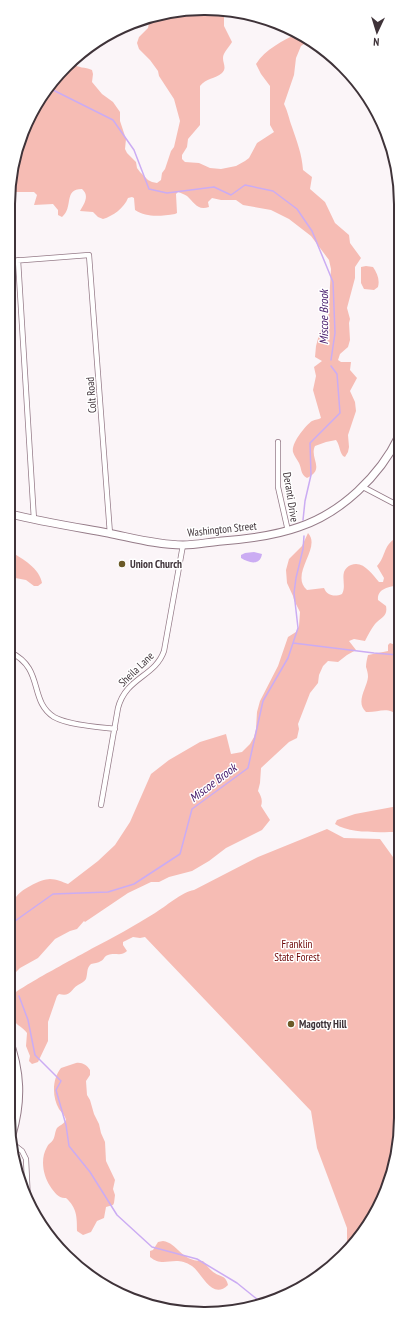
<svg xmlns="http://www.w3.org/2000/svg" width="409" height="1322" font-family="'PT Sans Narrow',sans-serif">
  <rect width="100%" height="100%" fill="#fbf5f8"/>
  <!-- green -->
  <path fill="#f6bcb4" d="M 166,12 L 224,12 L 224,26 L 232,42 C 229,47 223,53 223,58 C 223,64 227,68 222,73 C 215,79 206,78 200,86 L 200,125 L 188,139 L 187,147 L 182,155 L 182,159 L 185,162 L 199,163 L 210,168 L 221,169 L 236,166 L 245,161 L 249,158 L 257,143 L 274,132 L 270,125 L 270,86 L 261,74 L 256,64 C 265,49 283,41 298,33 L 303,34 L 313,42 L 307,42 L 301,46 L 296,58 L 294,75 L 284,104 C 288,112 289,119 292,127 C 297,142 302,154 303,170 L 312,177 L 310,189 L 325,202 L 335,223 L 349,235 L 350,243 L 361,258 L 355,267 L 355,278 L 347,308 L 350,319 L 349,323 L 350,340 L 348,347 L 340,354 L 338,360 L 341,362 L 351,362 L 350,370 L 357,378 L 350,391 L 355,402 L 356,411 L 348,435 L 349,447 L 348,452 L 345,457 L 343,456 C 339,451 340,445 336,440 L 326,442 L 315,446 C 309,458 326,469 307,478 C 300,474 302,469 299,463 C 297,459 294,456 293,452 C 291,443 306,425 312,421 C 316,419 318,420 321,418 L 313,390 L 316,376 L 314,367 L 322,361 L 315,357 L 316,346 L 320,331 L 328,319 L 331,269 L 329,260 L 311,236 L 289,219 L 271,210 L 243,205 L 236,200 L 221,200 L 212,198 L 208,202 L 209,207 C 197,211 194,202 187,196 C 184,194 181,193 178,192 L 176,194 L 177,213 L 175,214 C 161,216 147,218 135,210 L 134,198 L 132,197 L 128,198 C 124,208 113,216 103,219 L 98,217 L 93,212 L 80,211 C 84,204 90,196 82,189 C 63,189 74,207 62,217 L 58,215 L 58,210 L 53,204 L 34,205 L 37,195 L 34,192 L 12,192 L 12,166 L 41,95 L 73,64 C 78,68 85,67 92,70 L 93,74 L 92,82 L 102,94 L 113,102 L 120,112 L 120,121 L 126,139 L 125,149 L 127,153 L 136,162 L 137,168 L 140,172 L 148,180 L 152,182 L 157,183 L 161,180 L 162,173 L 165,169 L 171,151 L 174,147 L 180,121 L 174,99 L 159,76 L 158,71 L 150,60 L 139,49 L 137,43 L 139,37 L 148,28 L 150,18 Z
    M 366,266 L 373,267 C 377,273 380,279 378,287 L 374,290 L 364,289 L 361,283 L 361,267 Z
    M 308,533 C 322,548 289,574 307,590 L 324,588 C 327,596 335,597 342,594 C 346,587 342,579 344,572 C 345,569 348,566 351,565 C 363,560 372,574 379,582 L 383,582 L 384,578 L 377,566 C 387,555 382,545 399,536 L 398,586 C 389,586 377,589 378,600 L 386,606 C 388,617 381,617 375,624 C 371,629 368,635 365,641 L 354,639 L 349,641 L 356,650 L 347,655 L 338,662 L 328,661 L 323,666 L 319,675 L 318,683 L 310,693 L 298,724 L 299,729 L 297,738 L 289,742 L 261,768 L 260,783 L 258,791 C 261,796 263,800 261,806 L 270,820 L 262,830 L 226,848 L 209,861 L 192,871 L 169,877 L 159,882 L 151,882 L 128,893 L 85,922 L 84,921 L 77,929 L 70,931 L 55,939 L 38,958 L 20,968 L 9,979 L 9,916 C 14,912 13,905 15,899 C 19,890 41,879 50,879 C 56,879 63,882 68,884 L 98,861 L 115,845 L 130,822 L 151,774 L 169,760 L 200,742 L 226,734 L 231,754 L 242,752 L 250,744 L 254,737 L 256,729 L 257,712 L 260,701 L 278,666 L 288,637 L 296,632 L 299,626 L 300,612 L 294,600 L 293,596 L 287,583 L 286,570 L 289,559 L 302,546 Z
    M 11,552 C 22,558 40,569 42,583 L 38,586 L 34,586 L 26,580 L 10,577 Z
    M 390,643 L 398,646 L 398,717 C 389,705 378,713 366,712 C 355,702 367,688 368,677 C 368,673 367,670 366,667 C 366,663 367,659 368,655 L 388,651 L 388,645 Z
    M 398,806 L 398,832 C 379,832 351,834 335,824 L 337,820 L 355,814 Z
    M 327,829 L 344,838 L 380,839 L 398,864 L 397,1156 L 368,1227 L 347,1247 L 347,1228 L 317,1148 L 311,1111 L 145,937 L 140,938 L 133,937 L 123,942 L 123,945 L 127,951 C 121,957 115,952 108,955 C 104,956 104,960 101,961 C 98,963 94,963 91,964 C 86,969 88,973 86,979 C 84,982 81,983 78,985 C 70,990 71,997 59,994 L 57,996 L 48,1022 L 48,1041 L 38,1062 L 32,1064 L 29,1061 L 30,1056 L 26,1046 L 27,1033 C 25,1030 22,1028 18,1025 C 9,1017 9,1005 13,995 C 16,989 81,955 91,949 C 113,938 134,926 155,913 C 165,907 182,892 194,890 L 258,857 Z
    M 76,1063 C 82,1062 87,1065 90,1070 L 90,1075 L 86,1081 L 87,1095 L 90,1100 L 94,1114 L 99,1124 L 101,1133 L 105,1142 L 106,1161 L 115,1180 L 113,1189 L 115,1195 L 114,1203 L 113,1205 L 106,1207 L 104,1218 L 97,1221 L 91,1232 L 83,1235 L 77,1231 C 77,1217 77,1208 66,1198 C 59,1199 54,1192 50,1186 C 43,1175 40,1159 47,1147 C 48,1144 51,1143 53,1140 C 55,1137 55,1131 57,1128 C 60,1125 64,1124 66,1120 C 65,1115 62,1113 59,1109 C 52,1097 52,1079 61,1068 Z
    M 163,1241 C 178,1243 181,1262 203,1261 C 206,1264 208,1268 212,1271 C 218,1277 226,1274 228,1285 C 212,1301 202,1273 192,1266 C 174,1254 164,1269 150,1257 L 150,1251 L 153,1250 L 158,1242 Z"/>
  <!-- water -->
  <path fill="#cbacf3" d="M 254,552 L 262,554 C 260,566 249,563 241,558 L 241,555 L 245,553 Z"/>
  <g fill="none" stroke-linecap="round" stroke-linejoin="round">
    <!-- stream -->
    <path stroke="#cbacf3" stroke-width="1.5" d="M 49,88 L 113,120 L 134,150 L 149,189 L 167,193 L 214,187 L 231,195 L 245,185 L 273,191 L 297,209 L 312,231 L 333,282 L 335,333 L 331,360
      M 303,520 L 305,501 L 311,475 L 310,443 L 340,413 L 337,374 L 331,366
      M 293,643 L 374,653 L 398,655
      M 9,938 L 15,921 L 53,894 L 108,892 L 134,884 L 180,854 L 192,809 L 248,768 L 263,701 L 288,658 L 298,628 L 294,593 L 296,578 L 303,549 L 304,536
      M 9,977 L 14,957 L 9,951
      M 9,980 L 10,984
      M 19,996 L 28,1020 L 35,1055 L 61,1081 L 56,1090 L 66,1125 L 69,1146 L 90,1172 L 117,1215 L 152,1247 L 197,1259 L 237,1283 L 263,1304"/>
    <defs>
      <path id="street" d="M 18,260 L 34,520
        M 11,261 L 89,255 L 110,534
        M 278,442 L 278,487 L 288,531
        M 363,487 L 399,506
        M 10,652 C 45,669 28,700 54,717 C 68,725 98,727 115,729
        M 101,805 L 118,708 C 126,677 155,677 164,651 L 183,545
        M 13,1144 L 22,1151 L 26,1159 L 28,1201"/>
      <path id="secondary" d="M 10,514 C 43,522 75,527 108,533 C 133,538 158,545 183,545 C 196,545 209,542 222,541 C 248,539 274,536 299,527 C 341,513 380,476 399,436
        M 8,1037 C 21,1071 22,1101 12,1135"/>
    </defs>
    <!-- street casing -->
    <use href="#street" stroke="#957b88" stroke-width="6"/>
    <!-- secondary casing -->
    <use href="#secondary" stroke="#957b88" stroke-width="9"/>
    <!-- street -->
    <use href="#street" stroke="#fff" stroke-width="4.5"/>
    <!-- secondary -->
    <use href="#secondary" stroke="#fff" stroke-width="7"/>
  </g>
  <!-- markers -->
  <g fill="#6b5a28" stroke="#fff" stroke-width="1.5">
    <circle cx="122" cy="564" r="4"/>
    <circle cx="291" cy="1024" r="4"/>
  </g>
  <g text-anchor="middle" stroke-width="3" stroke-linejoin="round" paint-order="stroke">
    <!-- street labels -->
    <g font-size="11" fill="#3f3339" stroke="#fff">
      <text transform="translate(91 395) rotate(-94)" y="4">Colt Road</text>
      <text transform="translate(291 497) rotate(81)" y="4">Deranti Drive</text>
      <text transform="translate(222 529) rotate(-6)" y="4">Washington Street</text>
      <text transform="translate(136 669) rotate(-44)" y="4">Sheila Lane</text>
    </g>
    <!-- poi labels -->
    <g font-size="11" font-weight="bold" fill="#3f3339" stroke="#fff" text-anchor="start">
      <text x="130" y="568">Union Church</text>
      <text x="299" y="1028">Magotty Hill</text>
    </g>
    <!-- park labels -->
    <g font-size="11" fill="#6c0506" stroke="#fff">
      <text x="297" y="948">Franklin<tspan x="297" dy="13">State Forest</tspan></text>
    </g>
    <!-- water labels -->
    <g font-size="12" font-style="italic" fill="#461b6c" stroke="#fff">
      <text transform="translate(324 317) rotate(-90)" y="4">Miscoe Brook</text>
      <text transform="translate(213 783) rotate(-37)" y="4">Miscoe Brook</text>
    </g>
  </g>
  <!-- crop -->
  <path d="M0 0H409V1322H0ZM204 15H205A189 189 0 0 1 394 204V1118A189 189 0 0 1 205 1307H204A189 189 0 0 1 15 1118V204A189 189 0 0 1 204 15Z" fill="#fff" fill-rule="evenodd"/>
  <path fill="none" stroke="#3f3339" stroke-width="2" d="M204 15H205A189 189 0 0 1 394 204V1118A189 189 0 0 1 205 1307H204A189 189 0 0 1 15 1118V204A189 189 0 0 1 204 15Z"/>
  <!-- north arrow -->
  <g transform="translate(377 32) rotate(184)" stroke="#ffffff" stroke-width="3" paint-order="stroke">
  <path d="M0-3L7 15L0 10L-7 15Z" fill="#3f3339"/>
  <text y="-6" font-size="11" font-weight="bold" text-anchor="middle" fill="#3f3339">N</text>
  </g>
</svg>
